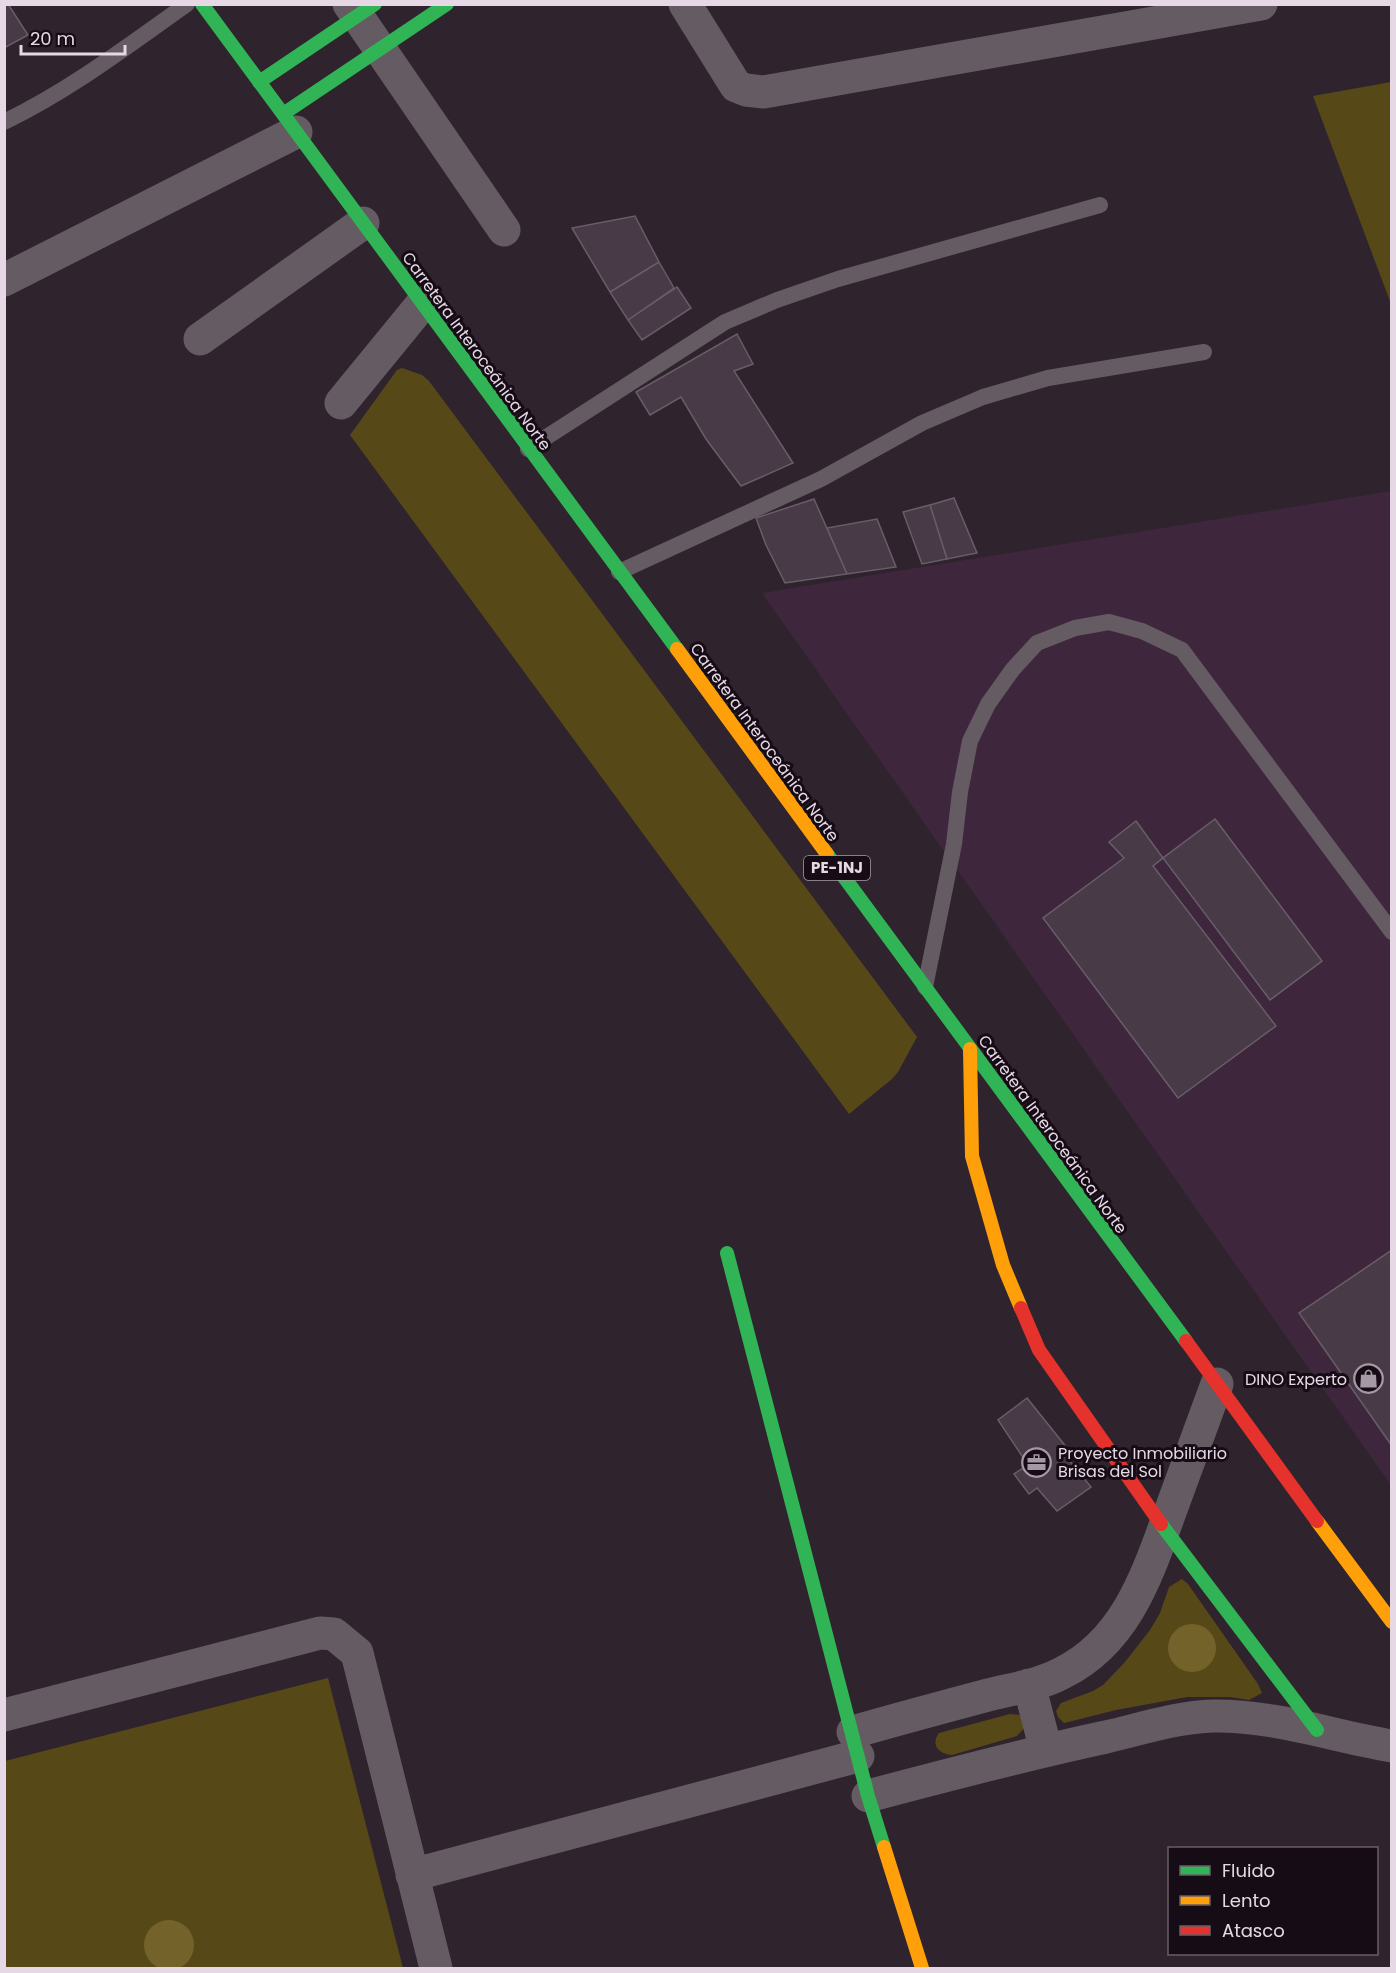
<svg xmlns="http://www.w3.org/2000/svg" width="1396" height="1973" font-family="Poppins,sans-serif">
  <rect width="100%" height="100%" fill="#2f242e"/>
  <!-- built -->
  <path fill="#3e263d" d="M 1391,491 L 1391,1485 L 762,593 Z"/>
  <!-- green -->
  <path fill="#574818" d="M 1391,82 L 1392,82 L 1391,304 L 1313,96 Z
    M 402,368 L 422,375 L 429,381 L 917,1037 L 898,1072 L 892,1079 L 849,1114 L 350,435 L 397,370 Z
    M 1182,1579 L 1188,1584 L 1258,1684 L 1262,1693 L 1249,1700 L 1230,1697 L 1187,1697 L 1116,1710 L 1064,1723 L 1058,1717 L 1056,1711 L 1061,1703 L 1093,1691 L 1103,1685 L 1125,1662 L 1150,1630 L 1160,1613 L 1169,1587 Z
    M 328,1678 L 403,1968 L 5,1968 L 5,1761 Z
    M 1010,1714 L 1020,1715 L 1025,1727 L 1017,1736 L 952,1755 C 939,1754 930,1745 939,1733 Z"/>
  <!-- water -->
  <path fill="#73632b" d="M1168 1648a24 24 0 1 1 48 0a24 24 0 1 1-48 0Z
    M144 1945a25 25 0 1 1 50 0a25 25 0 1 1-50 0Z"/>
  <!-- building -->
  <path fill="#483b47" stroke="#695e68" stroke-width="1.5" d="M 4,4 L 8,4 L 28,35 L 4,48 Z
    M 635,216 L 659,262 L 610,292 L 572,228 Z
    M 659,262 L 674,288 L 628,320 L 610,292 Z
    M 677,287 L 691,308 L 642,340 L 628,320 Z
    M 737,334 L 753,364 L 734,371 L 793,463 L 741,486 L 706,439 L 681,397 L 650,415 L 636,392 Z
    M 954,498 L 977,553 L 947,559 L 930,505 Z
    M 814,499 L 847,574 L 785,583 L 766,545 L 756,518 Z
    M 930,505 L 947,559 L 922,564 L 903,512 Z
    M 877,519 L 896,567 L 847,574 L 827,528 Z
    M 1215,819 L 1322,961 L 1270,1000 L 1163,858 Z
    M 1136,821 L 1163,858 L 1153,866 L 1276,1026 L 1178,1098 L 1043,918 L 1124,858 L 1109,842 Z
    M 1392,1250 L 1392,1446 L 1299,1313 Z
    M 1027,1398 L 1067,1448 L 1065,1455 L 1091,1487 L 1057,1511 L 1037,1488 L 1029,1494 L 1014,1474 L 1028,1465 L 998,1420 Z"/>
  <g fill="none" stroke-linecap="round" stroke-linejoin="round">
    <!-- lane -->
    <path stroke="#645b63" stroke-width="16" d="M 4,122 C 70,90 128,46 187,4
      M 528,449 L 725,322 L 777,300 L 838,279 L 1100,205
      M 619,572 L 821,479 L 922,423 L 983,397 L 1048,378 L 1204,352
      M 925,987 L 954,844 L 960,792 L 970,741 L 988,704 L 1013,669 L 1037,643 L 1075,628 L 1109,622 L 1142,631 L 1182,650 L 1392,932"/>
    <!-- street -->
    <path stroke="#645b63" stroke-width="33" d="M 349,4 L 504,230
      M 685,4 L 736,86 L 746,90 L 764,92 L 1261,4
      M 4,280 L 296,132
      M 200,339 L 363,223
      M 341,403 L 422,304
      M 1029,1685 L 1046,1750
      M 4,1715 L 320,1633 L 334,1634 L 357,1653 L 436,1968
      M 853,1732 C 898,1719 943,1707 988,1695 C 1012,1689 1040,1685 1062,1673 C 1129,1640 1149,1569 1173,1504 C 1188,1464 1202,1424 1217,1384
      M 868,1796 C 947,1775 1026,1754 1106,1737 C 1141,1729 1177,1717 1213,1716 C 1274,1715 1332,1736 1392,1746
      M 412,1875 L 858,1756"/>
    <!-- fast -->
    <path stroke="#30b455" stroke-width="14" d="M 202,4 L 677,649
      M 259,82 L 375,4
      M 283,114 L 447,4
      M 827,854 L 1186,1341
      M 727,1253 L 868,1796 L 884,1847
      M 1161,1524 L 1317,1730"/>
    <!-- slow -->
    <path stroke="#ff9f0a" stroke-width="14" d="M 677,649 L 827,854
      M 970,1049 L 972,1156 L 1003,1265 L 1021,1308
      M 1317,1521 L 1392,1622
      M 884,1847 L 922,1968"/>
    <!-- jam -->
    <path stroke="#e5322d" stroke-width="14" d="M 1021,1308 L 1039,1350 L 1161,1524
      M 1186,1341 L 1317,1521"/>
  </g>
  <!-- icons -->
  <defs>
    <symbol id="shop-ring" viewBox="-11 -11 22 22"><circle r="9.5" fill="#160c15" stroke="#a699a5" stroke-width="1.5"/><path d="M-5-2.5h2.3a2.7 3.5 0 0 1 5.4 0H5L5.5 6h-11ZM-1.5-2.5h3a1.5 2.3 0 0 0-3 0Z" fill="#a699a5"/></symbol>
    <symbol id="office-ring" viewBox="-11 -11 22 22"><circle r="9.5" fill="#160c15" stroke="#a699a5" stroke-width="1.5"/><path d="M-6-3h4V-5.5h4V-3h4V5H-6ZM-1-4.5V-3h2v-1.5ZM-6 0V1H6V0Z" fill="#a699a5"/></symbol>
  </defs>
  <g fill-rule="evenodd">
    <use href="#shop-ring" x="1352" y="1362" width="33" height="33"/>
    <use href="#office-ring" x="1020" y="1446" width="33" height="33"/>
  </g>
  <g text-anchor="middle" stroke-width="6" stroke-linejoin="round" paint-order="stroke">
    <!-- shield labels -->
    <rect fill="#160c15" stroke="#a89ba7" stroke-width="1.5" x="804" y="856" width="66" height="24" rx="4.5"/>
    <g font-size="15" font-weight="bold" fill="#e6d8e5">
      <text x="837" y="873">PE-1NJ</text>
    </g>
    <!-- street labels -->
    <g font-size="16" fill="#e6d8e5" stroke="#160c15">
      <text transform="translate(477 351) rotate(54)" y="6">Carretera Interoceánica Norte</text>
      <text transform="translate(765 742) rotate(54)" y="6">Carretera Interoceánica Norte</text>
      <text transform="translate(1053 1134) rotate(54)" y="6">Carretera Interoceánica Norte</text>
    </g>
    <!-- poi labels -->
    <g font-size="16" fill="#e6d8e5" stroke="#160c15" text-anchor="end">
      <text x="1347" y="1385">DINO Experto</text>
      <text x="1058" y="1459" text-anchor="start">Proyecto Inmobiliario<tspan x="1058" dy="18">Brisas del Sol</tspan></text>
    </g>
  </g>
  <!-- border -->
  <rect width="1396" height="1973" fill="none" stroke="#e6d8e5" stroke-width="12"/>
  <!-- legend -->
  <rect x="1168" y="1847" width="210" height="108" fill="#160c15" stroke="#695e68" stroke-width="1.5"/>
  <rect x="1180" y="1866" width="30" height="9" fill="#30b455" stroke="#695e68" stroke-width="1.5"/>
  <text x="1222" y="1877" font-size="18" fill="#e6d8e5">Fluido</text>
  <rect x="1180" y="1896" width="30" height="9" fill="#ff9f0a" stroke="#695e68" stroke-width="1.5"/>
  <text x="1222" y="1907" font-size="18" fill="#e6d8e5">Lento</text>
  <rect x="1180" y="1926" width="30" height="9" fill="#e5322d" stroke="#695e68" stroke-width="1.5"/>
  <text x="1222" y="1937" font-size="18" fill="#e6d8e5">Atasco</text>
  <!-- scale -->
  <path d="M21 45v9h104v-9" fill="none" stroke="#e6d8e5" stroke-width="3"/>
  <text x="30" y="45" font-size="18" fill="#e6d8e5" stroke="#160c15" stroke-width="4.5" paint-order="stroke">20 m</text>
</svg>
